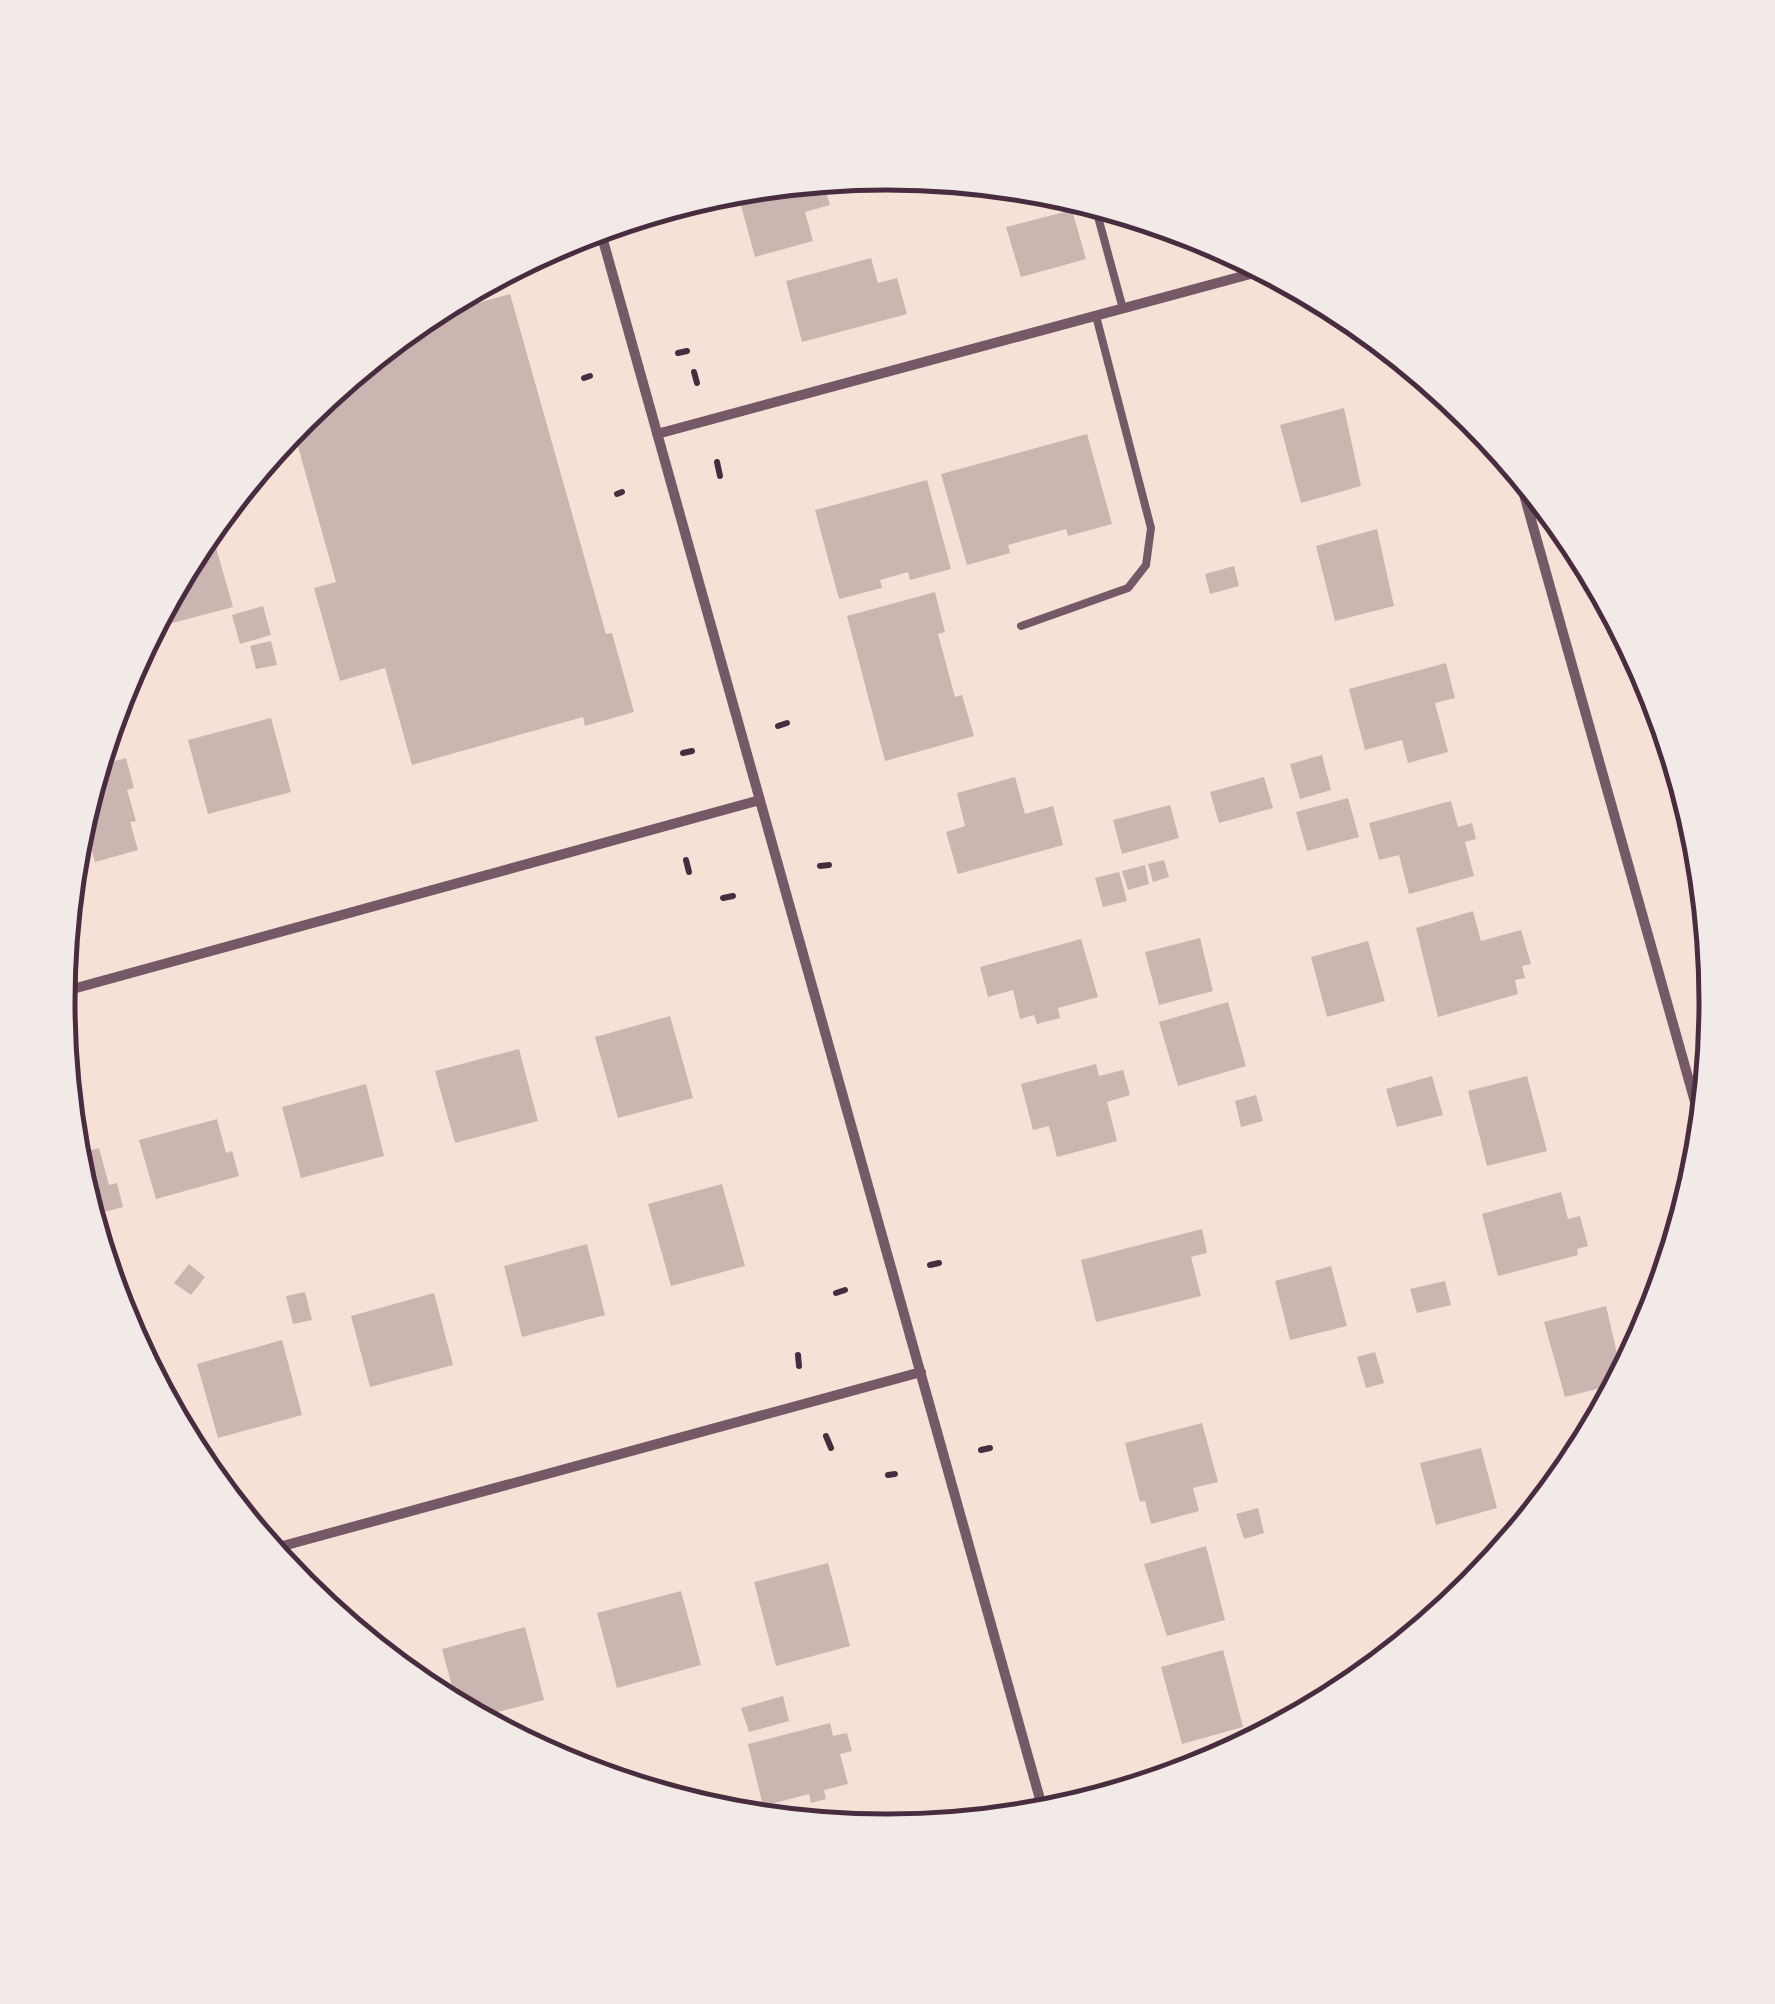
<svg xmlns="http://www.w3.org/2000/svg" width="1775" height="2004" font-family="'Sofia Sans Condensed',sans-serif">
  <rect width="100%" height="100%" fill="#f7e1d7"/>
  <!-- building -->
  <path fill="#ccb4b1" d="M 822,178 L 830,205 L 805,212 L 813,241 L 755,257 L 736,187 Z
    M 1072,210 L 1086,259 L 1021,277 L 1006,227 Z
    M 871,258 L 878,283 L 897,278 L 907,314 L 802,342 L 786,281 Z
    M 510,294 L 606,634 L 612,633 L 634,712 L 585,726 L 583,717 L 412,765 L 385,668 L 340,681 L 314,588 L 336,582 L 292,425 L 417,320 Z
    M 1344,408 L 1361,486 L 1301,503 L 1280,425 Z
    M 1087,434 L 1112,524 L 1068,536 L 1066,529 L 1008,545 L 1010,553 L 967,565 L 941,474 Z
    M 927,480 L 951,569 L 910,580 L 908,572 L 880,580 L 882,588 L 839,599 L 815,510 Z
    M 1377,529 L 1394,606 L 1335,621 L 1316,546 Z
    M 215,544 L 233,607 L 150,629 L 193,550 Z
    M 1234,566 L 1239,586 L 1210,594 L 1205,574 Z
    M 935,592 L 945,632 L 938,634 L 955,697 L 962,695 L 974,736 L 885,761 L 847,616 Z
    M 263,606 L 271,635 L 240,644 L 232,615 Z
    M 271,641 L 277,665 L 256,669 L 250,646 Z
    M 1446,663 L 1455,698 L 1435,703 L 1448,752 L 1408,763 L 1402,740 L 1365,750 L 1349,689 Z
    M 120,686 L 126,706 L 113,709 Z
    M 271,718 L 291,792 L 208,814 L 188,740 Z
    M 1322,755 L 1331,790 L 1300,799 L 1290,764 Z
    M 126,758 L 134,788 L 127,790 L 136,821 L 130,822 L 138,850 L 95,862 L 87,834 L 74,838 L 96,766 Z
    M 1015,777 L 1025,814 L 1053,806 L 1063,845 L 958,874 L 946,832 L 965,826 L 957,793 Z
    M 1264,777 L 1273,808 L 1219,823 L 1210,792 Z
    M 1348,798 L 1359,837 L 1307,851 L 1296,812 Z
    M 1451,801 L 1458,827 L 1472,823 L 1476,839 L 1465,842 L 1474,876 L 1409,894 L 1399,855 L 1379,860 L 1369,823 Z
    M 1170,805 L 1179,838 L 1122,854 L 1113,820 Z
    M 1164,860 L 1169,877 L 1153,882 L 1148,864 Z
    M 1145,865 L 1149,884 L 1128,890 L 1122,871 Z
    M 1119,872 L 1127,901 L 1103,907 L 1095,878 Z
    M 1473,911 L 1481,941 L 1521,930 L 1531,964 L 1522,966 L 1525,978 L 1515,980 L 1518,994 L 1438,1017 L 1416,928 Z
    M 1200,938 L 1213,991 L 1159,1005 L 1145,952 Z
    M 1081,939 L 1098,997 L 1058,1008 L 1060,1018 L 1037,1024 L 1034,1015 L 1020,1019 L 1013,990 L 988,997 L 980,967 Z
    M 1368,941 L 1385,1001 L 1327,1017 L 1311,957 Z
    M 1228,1002 L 1246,1066 L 1178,1086 L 1159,1022 Z
    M 670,1016 L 693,1098 L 618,1118 L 595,1037 Z
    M 519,1049 L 538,1121 L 455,1143 L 435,1071 Z
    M 1096,1064 L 1099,1076 L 1123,1070 L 1130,1095 L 1107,1102 L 1117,1141 L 1057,1157 L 1049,1126 L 1033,1130 L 1021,1084 Z
    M 1432,1076 L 1443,1115 L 1397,1127 L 1386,1089 Z
    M 1527,1076 L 1547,1151 L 1487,1166 L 1468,1091 Z
    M 366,1084 L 384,1156 L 301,1178 L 282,1107 Z
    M 1256,1095 L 1263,1121 L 1241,1127 L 1235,1101 Z
    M 217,1119 L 226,1153 L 232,1151 L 239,1176 L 156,1199 L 139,1140 Z
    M 99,1148 L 109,1185 L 117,1183 L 123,1207 L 89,1216 L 73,1155 Z
    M 722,1184 L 745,1266 L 671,1286 L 648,1204 Z
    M 1561,1192 L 1568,1219 L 1580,1216 L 1588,1246 L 1577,1249 L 1578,1255 L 1498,1276 L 1482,1214 Z
    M 1202,1229 L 1207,1253 L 1191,1257 L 1201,1296 L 1096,1322 L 1081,1260 Z
    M 587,1244 L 605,1315 L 522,1337 L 504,1266 Z
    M 189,1264 L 205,1277 L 191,1295 L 174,1283 Z
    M 1331,1266 L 1347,1326 L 1290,1340 L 1275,1281 Z
    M 1445,1281 L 1451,1305 L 1417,1313 L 1410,1289 Z
    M 305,1292 L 312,1320 L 293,1324 L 286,1296 Z
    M 434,1293 L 453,1365 L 370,1387 L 351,1316 Z
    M 1606,1306 L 1623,1379 L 1620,1383 L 1565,1397 L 1544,1322 Z
    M 282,1340 L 302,1415 L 218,1438 L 197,1364 Z
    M 1375,1352 L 1384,1383 L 1366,1388 L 1357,1357 Z
    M 1202,1423 L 1218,1482 L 1193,1488 L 1199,1511 L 1151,1524 L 1145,1501 L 1140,1502 L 1125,1443 Z
    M 1592,1437 L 1577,1464 L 1572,1470 L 1566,1444 Z
    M 1481,1448 L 1497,1508 L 1436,1525 L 1420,1463 Z
    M 1258,1508 L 1264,1533 L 1244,1539 L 1236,1514 Z
    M 1206,1546 L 1225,1620 L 1167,1636 L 1144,1564 Z
    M 828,1563 L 850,1646 L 776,1666 L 754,1582 Z
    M 681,1591 L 701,1665 L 617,1688 L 597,1613 Z
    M 525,1627 L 544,1700 L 475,1718 L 458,1709 L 442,1649 Z
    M 1223,1650 L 1243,1727 L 1182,1744 L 1161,1667 Z
    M 783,1696 L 789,1721 L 749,1732 L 741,1708 Z
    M 830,1723 L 833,1736 L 847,1733 L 852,1751 L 840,1754 L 848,1784 L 824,1790 L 826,1799 L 811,1803 L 809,1794 L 763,1806 L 748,1744 Z"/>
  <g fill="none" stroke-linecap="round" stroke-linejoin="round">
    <!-- path -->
    <path stroke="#4a2c40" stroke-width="6" d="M 678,353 L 687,351
      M 694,372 L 697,383
      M 584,378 L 590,376
      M 717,462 L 720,476
      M 617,494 L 622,492
      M 778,726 L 787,723
      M 683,753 L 692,751
      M 686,860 L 689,872
      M 820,866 L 829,865
      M 723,898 L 733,896
      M 930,1265 L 939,1263
      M 836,1293 L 845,1290
      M 798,1355 L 799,1366
      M 826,1436 L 831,1448
      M 981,1450 L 990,1448
      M 888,1475 L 895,1474"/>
    <!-- service -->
    <path stroke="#755966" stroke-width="8" d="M 1094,202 L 1123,309
      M 1021,626 L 1128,588 L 1146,565 L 1151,528 L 1096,316"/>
    <!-- minor -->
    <path stroke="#755966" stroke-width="10" d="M 599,226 L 1045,1817
      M 657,434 L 1269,269
      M 1516,466 L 1704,1134
      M 58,993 L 760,800
      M 268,1550 L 921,1372"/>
  </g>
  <!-- crop -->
  <path d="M0 0H1775V2004H0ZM75 1002a812 812 0 1 1 1624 0a812 812 0 1 1-1624 0Z" fill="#f1eae7" fill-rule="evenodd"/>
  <path fill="none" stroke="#4a2c40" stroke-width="5" d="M75 1002a812 812 0 1 1 1624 0a812 812 0 1 1-1624 0Z"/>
</svg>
